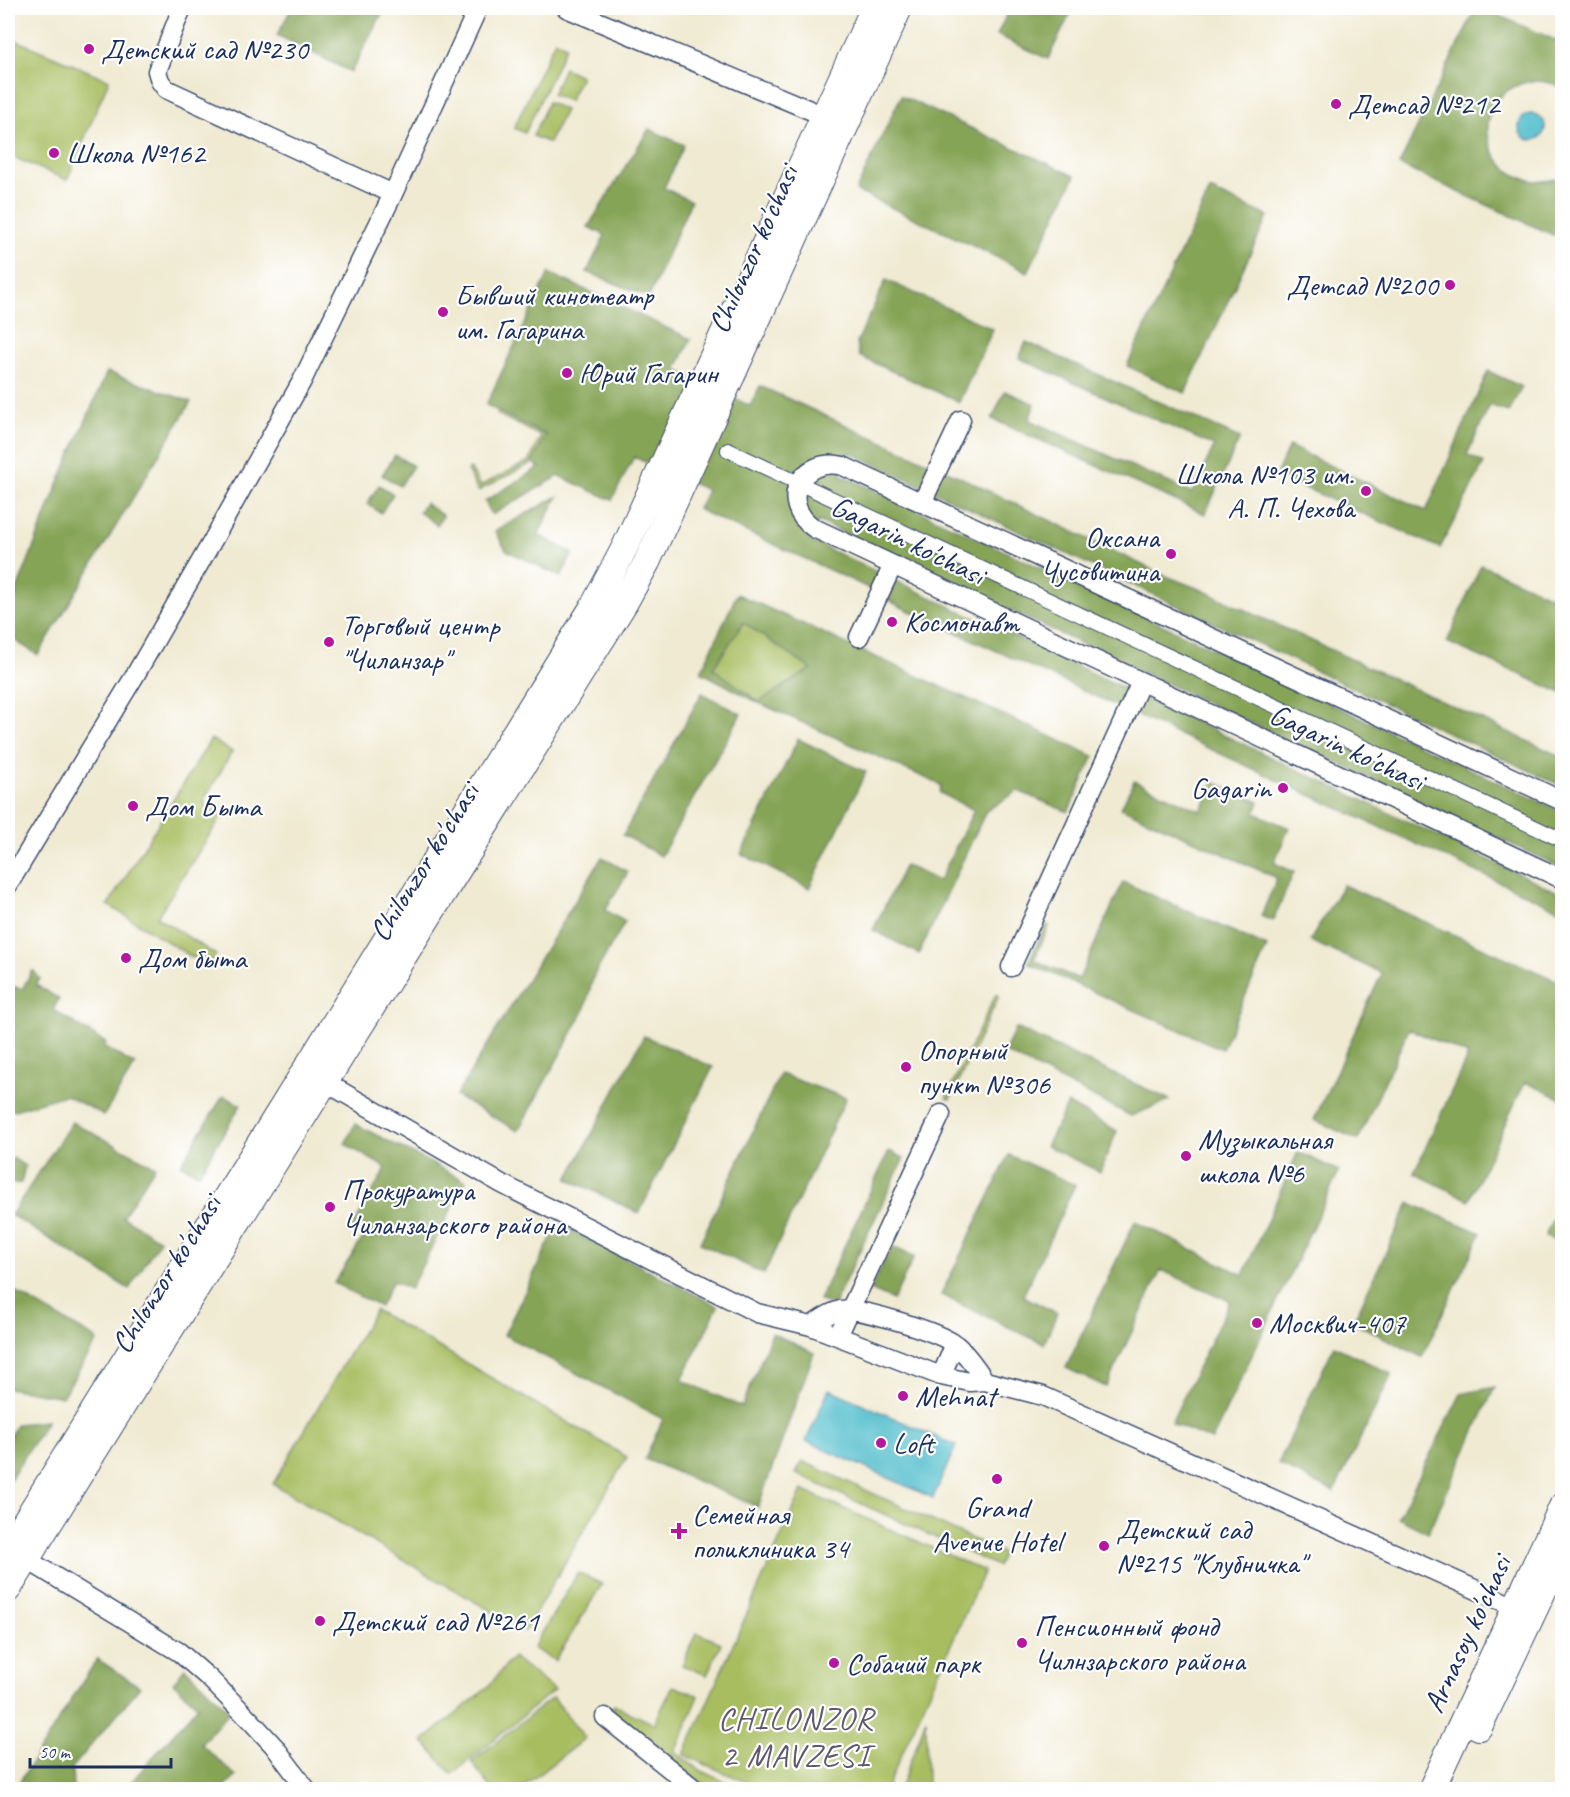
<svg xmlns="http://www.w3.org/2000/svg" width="1570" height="1797" font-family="Caveat,sans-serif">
  <rect width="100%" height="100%" fill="#fff"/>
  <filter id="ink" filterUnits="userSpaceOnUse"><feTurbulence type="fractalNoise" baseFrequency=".0167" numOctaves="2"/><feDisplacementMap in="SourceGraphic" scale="12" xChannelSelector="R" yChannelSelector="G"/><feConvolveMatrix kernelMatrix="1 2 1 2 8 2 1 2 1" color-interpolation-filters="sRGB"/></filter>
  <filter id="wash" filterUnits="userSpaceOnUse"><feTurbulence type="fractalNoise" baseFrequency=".008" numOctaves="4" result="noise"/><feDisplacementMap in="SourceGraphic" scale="24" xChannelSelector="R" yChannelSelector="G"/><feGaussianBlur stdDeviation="1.35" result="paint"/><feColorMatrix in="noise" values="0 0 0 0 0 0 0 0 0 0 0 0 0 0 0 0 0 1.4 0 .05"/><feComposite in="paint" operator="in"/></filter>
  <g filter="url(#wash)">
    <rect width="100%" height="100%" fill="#f0ead2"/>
    <!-- green -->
    <path fill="#a8bd61" stroke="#627660" stroke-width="1.5" d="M 8,37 L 109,80 L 67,180 L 8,155 Z
      M 555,40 L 566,46 L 525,133 L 514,128 Z
      M 564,68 L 581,76 L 569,101 L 552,94 Z
      M 548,102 L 565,110 L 549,143 L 533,136 Z
      M 498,411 L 546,435 L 532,463 L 478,491 L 467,470 L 471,469 L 480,486 L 529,461 L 541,436 L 497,414 Z
      M 743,622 L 811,669 L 759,703 L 713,669 Z
      M 211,739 L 232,752 L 203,802 L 223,814 L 157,917 L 216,955 L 208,967 L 108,905 Z
      M 996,994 L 999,996 L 950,1099 L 946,1098 Z
      M 375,1310 L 627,1457 L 525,1631 L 273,1484 Z
      M 802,1461 L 1003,1553 L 997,1566 L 796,1474 Z
      M 802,1490 L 984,1571 L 886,1789 L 762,1789 L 684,1755 Z
      M 578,1573 L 602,1584 L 555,1661 L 533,1648 Z
      M 697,1633 L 721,1643 L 707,1675 L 682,1665 Z
      M 513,1657 L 554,1690 L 452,1774 L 423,1741 L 487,1688 Z
      M 673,1686 L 699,1696 L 675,1752 L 698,1769 L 740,1789 L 710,1789 L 661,1751 L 660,1747 L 611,1711 L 614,1705 L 654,1724 Z
      M 553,1697 L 585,1738 L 520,1789 L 492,1789 L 471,1762 Z
      M 926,1719 L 927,1789 L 900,1789 Z"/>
    <!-- forest -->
    <path fill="#86a457" stroke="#506a5a" stroke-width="1.5" fill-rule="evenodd" d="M 292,8 L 385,8 L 351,72 L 277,35 Z
      M 1010,8 L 1073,8 L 1048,59 L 997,35 Z
      M 1476,8 L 1481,8 L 1562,43 L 1562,87 C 1548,81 1532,79 1518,85 C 1459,110 1494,201 1562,177 L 1562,239 L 1399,165 Z
      M 901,96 L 1075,176 L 1028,272 L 856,191 Z
      M 649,129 L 684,145 L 664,188 L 691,201 L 649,297 L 587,272 L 605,235 L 588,227 Z
      M 1210,190 L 1268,216 L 1185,393 L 1127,366 Z
      M 549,273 L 691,339 L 676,370 L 750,406 L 760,386 L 958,476 L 1161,574 L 1202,590 L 1562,757 L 1562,786 L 849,452 L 840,474 L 1562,812 L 1562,868 L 818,521 L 809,540 L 1562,894 L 1562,911 L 899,606 L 862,585 L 701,511 L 698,509 L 707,490 L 634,457 L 612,500 L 559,476 L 492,515 L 485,501 L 540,467 L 532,463 L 546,435 L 486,405 Z
      M 886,280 L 993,329 L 959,402 L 859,356 L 857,342 Z
      M 1026,342 L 1240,438 L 1205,514 L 992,419 L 1005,391 L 1035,404 L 1029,420 L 1192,493 L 1214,446 L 1019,358 Z
      M 1488,371 L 1522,387 L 1508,412 L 1490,405 L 1467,455 L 1484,463 L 1440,548 L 1276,475 L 1289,446 L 1426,511 Z
      M 107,372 L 191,402 L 38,655 L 8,636 L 8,613 L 58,484 Z
      M 395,455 L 413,466 L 400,486 L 382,475 Z
      M 379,485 L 393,494 L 381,513 L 367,504 Z
      M 558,496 L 538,535 L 573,553 L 561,577 L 506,550 L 495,531 Z
      M 425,503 L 443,516 L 437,525 L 419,512 Z
      M 1481,565 L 1562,601 L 1562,693 L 1447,642 Z
      M 737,594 L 1094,756 L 1068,812 L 1018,791 L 986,811 L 919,954 L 873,930 L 905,865 L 939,881 L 974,810 L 940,793 L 941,785 L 759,703 L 701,672 ZM 743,623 L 744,623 L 811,669 L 759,702 L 713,668 Z
      M 702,693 L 741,714 L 661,856 L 623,835 Z
      M 798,739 L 866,772 L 809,888 L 741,854 Z
      M 1134,781 L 1201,811 L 1214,782 L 1259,802 L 1255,813 L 1289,828 L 1274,863 L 1294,872 L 1273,921 L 1261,916 L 1277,878 L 1121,808 Z
      M 602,857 L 628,872 L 605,910 L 625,922 L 594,975 L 584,1011 L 518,1131 L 456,1096 Z
      M 1123,882 L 1267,947 L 1222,1049 L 1028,963 L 1046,924 L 1049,926 L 1034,960 L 1079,979 Z
      M 1343,885 L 1562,983 L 1562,1099 L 1525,1082 L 1469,1200 L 1414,1173 L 1468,1055 L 1409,1029 L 1358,1140 L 1314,1120 L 1382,973 L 1310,941 Z
      M 32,971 L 34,971 L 40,979 L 36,985 L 59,999 L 53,1010 L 106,1043 L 104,1047 L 135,1065 L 104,1115 L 65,1095 L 8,1112 L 8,985 L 22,989 Z
      M 1016,1028 L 1170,1100 L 1131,1116 L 1004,1052 Z
      M 644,1036 L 713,1067 L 639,1213 L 568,1179 Z
      M 780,1074 L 846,1098 L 764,1274 L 700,1243 Z
      M 223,1096 L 241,1105 L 199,1174 L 181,1164 Z
      M 1068,1104 L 1117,1131 L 1100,1172 L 1046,1146 Z
      M 72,1122 L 155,1166 L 123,1217 L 160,1240 L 129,1289 L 11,1215 Z
      M 355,1124 L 466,1181 L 410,1289 L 393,1281 L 380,1307 L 334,1283 L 365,1235 L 352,1228 L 386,1168 L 345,1144 Z
      M 889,1151 L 904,1158 L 833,1306 L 819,1300 Z
      M 1298,1152 L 1339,1171 L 1212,1440 L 1171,1423 L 1230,1301 L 1161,1270 L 1106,1387 L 1066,1368 L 1135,1221 L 1243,1275 Z
      M 1009,1155 L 1075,1185 L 1023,1296 L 1057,1313 L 1044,1344 L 941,1295 Z
      M 13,1158 L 25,1166 L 21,1183 L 8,1184 L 8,1167 Z
      M 1562,1198 L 1562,1244 L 1545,1236 Z
      M 1409,1203 L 1481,1233 L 1422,1357 L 1353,1322 Z
      M 558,1224 L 718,1306 L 682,1380 L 742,1407 L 772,1333 L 814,1353 L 758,1507 L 645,1459 L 663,1419 L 504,1335 Z
      M 892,1246 L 914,1257 L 893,1300 L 870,1290 Z
      M 9,1288 L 98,1340 L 62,1397 L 8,1388 Z
      M 1334,1346 L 1392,1374 L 1334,1492 L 1278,1464 Z
      M 1495,1387 L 1428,1533 L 1398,1518 L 1461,1394 Z
      M 47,1421 L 9,1481 L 8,1480 L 8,1439 L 17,1424 Z
      M 97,1659 L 140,1687 L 72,1768 L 73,1789 L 22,1789 L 17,1786 Z
      M 185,1668 L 230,1711 L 201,1744 L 236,1776 L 221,1789 L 124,1790 L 198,1706 L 173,1683 Z"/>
    <!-- water -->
    <path fill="#54bfce" stroke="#387796" stroke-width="1.5" d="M1519 127a13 13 0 1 1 26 0a13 13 0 1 1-26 0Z
      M 829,1389 L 956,1446 L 933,1498 L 806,1441 Z"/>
  </g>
  <g filter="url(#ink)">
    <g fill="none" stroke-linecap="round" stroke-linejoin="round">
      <defs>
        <path id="pedestrian" d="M 728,450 L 1562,840"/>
        <path id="minor" d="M 182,8 L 157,71 L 160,81 L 166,89 L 393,194
          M 566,8 L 824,116
          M 922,503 L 961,420
          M 859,637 L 893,565
          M 1562,801 L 843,466 C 800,456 777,503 814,528 L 1562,879
          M 8,885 L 134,677 L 213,540 L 302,381 L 393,194 L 478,8
          M 1011,967 L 1141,682
          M 325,1082 L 502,1184 L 757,1313 L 811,1326 L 941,1376 L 970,1382 L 985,1381 L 1043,1396 L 1526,1612
          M 811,1326 C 820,1320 830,1312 840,1310 C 860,1307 939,1332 956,1345 C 967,1354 977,1369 985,1381
          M 838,1336 L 941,1114
          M 941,1376 L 955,1344
          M 26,1559 L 179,1652 L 210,1679 L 251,1721 L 274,1746 L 307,1790
          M 605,1717 L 696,1790"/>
        <path id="secondary" d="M 8,1549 L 593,607 L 624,549 L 874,8
          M 8,1589 L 625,602 L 647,562 L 899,8
          M 1479,1727 L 1562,1551
          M 1431,1790 L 1562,1507"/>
      </defs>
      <!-- pedestrian casing -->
      <use href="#pedestrian" stroke="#3b4b6f" stroke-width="16"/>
      <!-- minor casing -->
      <use href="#minor" stroke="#3b4b6f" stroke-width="21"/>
      <!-- secondary casing -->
      <use href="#secondary" stroke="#3b4b6f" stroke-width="28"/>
      <!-- pedestrian -->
      <use href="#pedestrian" stroke="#fff" stroke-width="14"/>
      <!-- minor -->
      <use href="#minor" stroke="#fff" stroke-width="18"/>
      <!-- secondary -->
      <use href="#secondary" stroke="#fff" stroke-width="26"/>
    </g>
  </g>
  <!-- markers -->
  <g fill="#b5179e" stroke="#fff" stroke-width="2">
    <circle cx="89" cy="49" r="6"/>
    <circle cx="1336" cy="104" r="6"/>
    <circle cx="54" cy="153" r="6"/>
    <circle cx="1450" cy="285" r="6"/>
    <circle cx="443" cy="312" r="6"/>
    <circle cx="567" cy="373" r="6"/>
    <circle cx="1366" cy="491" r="6"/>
    <circle cx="1171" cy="554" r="6"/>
    <circle cx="892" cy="622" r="6"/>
    <circle cx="329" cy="642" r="6"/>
    <circle cx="1283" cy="788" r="6"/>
    <circle cx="133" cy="806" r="6"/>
    <circle cx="126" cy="958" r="6"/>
    <circle cx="906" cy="1067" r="6"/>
    <circle cx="1186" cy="1156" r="6"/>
    <circle cx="330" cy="1207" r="6"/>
    <circle cx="1257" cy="1323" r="6"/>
    <circle cx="903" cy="1396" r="6"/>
    <circle cx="881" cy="1443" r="6"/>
    <circle cx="997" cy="1479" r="6"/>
    <path d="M676 1522h6v6h6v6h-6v6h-6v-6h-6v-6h6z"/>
    <circle cx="1104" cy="1546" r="6"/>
    <circle cx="320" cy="1621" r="6"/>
    <circle cx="1022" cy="1643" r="6"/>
    <circle cx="834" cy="1663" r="6"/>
  </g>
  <g text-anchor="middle" stroke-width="4.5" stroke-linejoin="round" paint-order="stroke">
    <!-- poi labels -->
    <g font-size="30" fill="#1b2f5e" stroke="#fff" text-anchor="start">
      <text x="101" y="59">Детский сад №230</text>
      <text x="1348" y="114">Детсад №212</text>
      <text x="66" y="163">Школа №162</text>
      <text x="1438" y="295" text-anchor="end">Детсад №200</text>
      <text x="455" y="305">Бывший кинотеатр<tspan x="455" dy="34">им. Гагарина</tspan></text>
      <text x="579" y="383">Юрий Гагарин</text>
      <text x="1354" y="484" text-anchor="end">Школа №103 им.<tspan x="1354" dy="34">А. П. Чехова</tspan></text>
      <text x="1159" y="547" text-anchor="end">Оксана<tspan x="1159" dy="34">Чусовитина</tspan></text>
      <text x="904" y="632">Космонавт</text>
      <text x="341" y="635">Торговый центр<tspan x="341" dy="34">"Чиланзар"</tspan></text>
      <text x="1271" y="798" text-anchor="end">Gagarin</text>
      <text x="145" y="816">Дом Быта</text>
      <text x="138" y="968">Дом быта</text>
      <text x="918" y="1060">Опорный<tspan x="918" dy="34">пункт №306</tspan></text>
      <text x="1198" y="1149">Mузыкальная<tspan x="1198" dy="34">школа №6</tspan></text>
      <text x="342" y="1200">Прокуратура<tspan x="342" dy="34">Чиланзарского района</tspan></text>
      <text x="1269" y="1333">Москвич-407</text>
      <text x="915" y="1406">Mehnat</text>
      <text x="893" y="1453">Loft</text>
      <text x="997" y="1517" text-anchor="middle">Grand<tspan x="997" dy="34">Avenue Hotel</tspan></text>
      <text x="692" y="1524">Семейная<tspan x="692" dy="34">поликлиника 34</tspan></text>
      <text x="1116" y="1539">Детский сад<tspan x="1116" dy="34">№215 "Клубничка"</tspan></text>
      <text x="332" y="1631">Детский сад №261</text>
      <text x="1034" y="1636">Пенсионный фонд<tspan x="1034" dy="34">Чилнзарского района</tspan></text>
      <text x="846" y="1673">Собачий парк</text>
    </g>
    <!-- street labels -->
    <g font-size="30" fill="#1b2f5e" stroke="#fff">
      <text transform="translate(753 249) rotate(-66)" y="10">Chilonzor ko'chasi</text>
      <text transform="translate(908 540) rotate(26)" y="10">Gagarin ko'chasi</text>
      <text transform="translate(1347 747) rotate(25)" y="10">Gagarin ko'chasi</text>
      <text transform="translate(424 862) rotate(-58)" y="10">Chilonzor ko'chasi</text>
      <text transform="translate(166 1274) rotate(-58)" y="10">Chilonzor ko'chasi</text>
      <text transform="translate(1467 1634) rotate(-65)" y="10">Arnasoy ko'chasi</text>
    </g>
    <!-- neighbourhood labels -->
    <g font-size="32" letter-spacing="1.5" fill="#5f586e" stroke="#fff">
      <text x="796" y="1729">CHILONZOR<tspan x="796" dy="37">2 MAVZESI</tspan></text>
    </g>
  </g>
  <!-- margin -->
  <rect width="1570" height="1797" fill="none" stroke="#fff" stroke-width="30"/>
  <!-- scale -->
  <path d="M30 1758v9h141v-9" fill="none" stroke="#1b2f5e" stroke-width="3"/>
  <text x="39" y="1758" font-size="18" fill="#1b2f5e" stroke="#ffffff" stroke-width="4.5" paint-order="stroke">50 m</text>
</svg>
